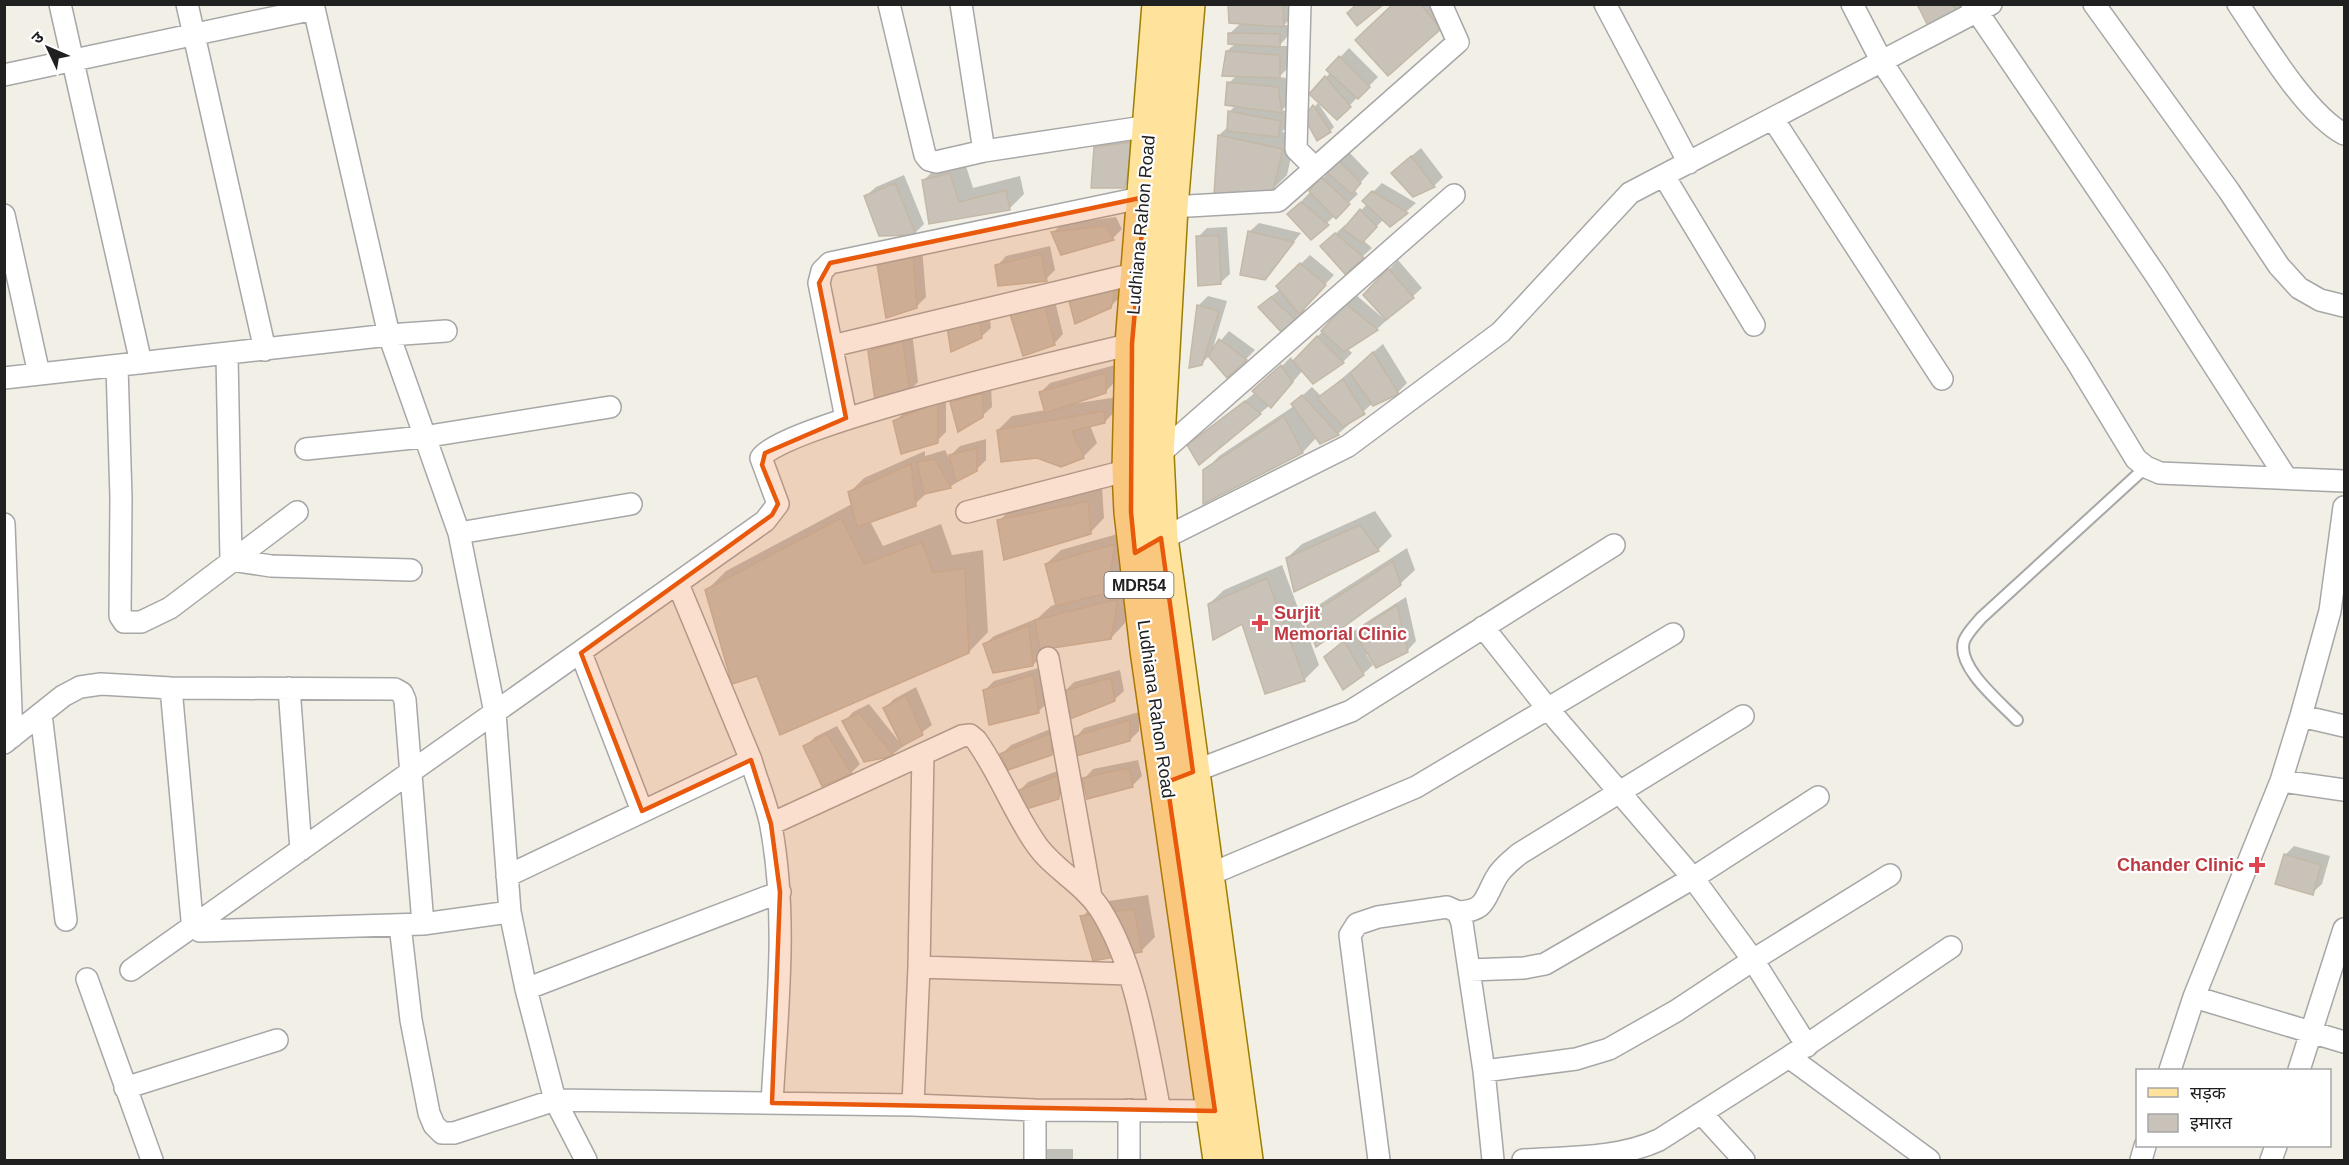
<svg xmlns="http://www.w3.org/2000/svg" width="2349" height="1165" font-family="Arial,'Noto Sans Devanagari',sans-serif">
  <rect width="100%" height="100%" fill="#f1efe6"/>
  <!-- shadow -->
  <path fill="#0003" d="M 1230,4 L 1292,4 L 1293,16 L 1284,25 L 1289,25 L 1288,36 L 1279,46 L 1289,46 L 1289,67 L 1279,77 L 1287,78 L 1290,102 L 1282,110 L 1289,112 L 1287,126 L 1282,132 L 1296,135 L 1287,175 L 1273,189 L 1219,135 L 1229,126 L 1229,112 L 1236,105 L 1229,83 L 1237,75 L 1227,51 L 1236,43 L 1229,34 L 1241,23 Z
    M 1394,4 L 1446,4 L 1454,14 L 1440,28 Z
    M 1918,4 L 1965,4 L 1957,13 Z
    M 1349,48 L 1378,77 L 1337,118 L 1326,77 L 1331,72 L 1328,70 Z
    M 1318,103 L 1334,127 L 1330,131 L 1305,117 Z
    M 1142,134 L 1134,177 L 1124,186 L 1096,147 L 1105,138 Z
    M 1421,148 L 1443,177 L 1434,186 L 1413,195 L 1403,163 Z
    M 1348,151 L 1369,173 L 1354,190 L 1358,194 L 1311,238 L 1298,205 Z
    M 964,160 L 973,188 L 1020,176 L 1024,194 L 1009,209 L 930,223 L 924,180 L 938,166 Z
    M 904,175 L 924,224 L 915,233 L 866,196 L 876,187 Z
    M 1382,183 L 1416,203 L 1391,225 L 1384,219 L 1363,240 L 1372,248 L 1345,272 L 1322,246 L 1345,225 L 1347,226 L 1367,204 L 1364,201 Z
    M 1116,217 L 1122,229 L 1113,238 L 1052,233 L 1062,224 Z
    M 1259,223 L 1301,233 L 1264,278 L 1249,232 Z
    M 1227,227 L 1230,274 L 1220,283 L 1198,237 L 1207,228 Z
    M 1050,246 L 1055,270 L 1046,279 L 997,266 L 1006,256 Z
    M 922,247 L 926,297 L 916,307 L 878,265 L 888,255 Z
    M 1310,255 L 1334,275 L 1303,308 L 1307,312 L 1283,332 L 1269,298 L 1281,289 L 1278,286 Z
    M 1398,260 L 1422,288 L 1377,329 L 1347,348 L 1352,353 L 1343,362 L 1303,370 L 1280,397 L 1199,463 L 1189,446 L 1256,392 L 1291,357 L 1294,362 L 1356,295 L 1383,318 L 1384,316 L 1365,295 Z
    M 1124,277 L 1120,297 L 1110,307 L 1071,301 L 1080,292 Z
    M 1208,296 L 1227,301 L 1212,351 L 1229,331 L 1255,350 L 1246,359 L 1210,355 L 1201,364 L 1198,306 Z
    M 1054,297 L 1063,334 L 1054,344 L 1011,315 Z
    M 989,311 L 991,328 L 981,337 L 953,350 Z
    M 912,332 L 918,382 L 909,391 L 870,351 L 879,342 Z
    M 1383,344 L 1407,383 L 1398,392 L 1373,403 L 1338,434 L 1321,442 L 1317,437 L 1303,452 L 1205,501 L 1205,471 L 1219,456 L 1294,406 L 1293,404 L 1312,387 L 1321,396 Z
    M 1115,365 L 1115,382 L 1105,392 L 1065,405 L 1118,397 L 1119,407 L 1105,422 L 1090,425 L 1097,443 L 1083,457 L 998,430 L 1012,416 L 1046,410 L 1041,392 L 1050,383 Z
    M 991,385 L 992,407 L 982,416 L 952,403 L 962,393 Z
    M 946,394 L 946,432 L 937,441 L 895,422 L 904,412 Z
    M 986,439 L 986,460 L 977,469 L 950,487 L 929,491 L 915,504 L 870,521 L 883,546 L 941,524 L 952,555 L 983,550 L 988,632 L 969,652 L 757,674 L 707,590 L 726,571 L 852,504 L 849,493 L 864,478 L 925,451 L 925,456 L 945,450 L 952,464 L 951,455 L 960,446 Z
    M 1102,487 L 1104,518 L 1090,533 L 999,521 L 1013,507 Z
    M 1375,511 L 1392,536 L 1378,550 L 1287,558 L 1302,544 Z
    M 1128,531 L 1121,577 L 1106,592 L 1131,586 L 1125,623 L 1111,638 L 1041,648 L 1042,656 L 1033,665 L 984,645 L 994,636 L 1038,618 L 1051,606 L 1057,604 L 1046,564 L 1061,550 Z
    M 1407,548 L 1415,570 L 1400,584 L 1305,618 L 1320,604 Z
    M 1282,565 L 1319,665 L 1304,680 L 1243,622 L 1209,604 L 1224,590 Z
    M 1406,597 L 1416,641 L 1407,651 L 1366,654 L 1373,665 L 1363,674 L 1335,648 L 1365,623 Z
    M 1042,667 L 1048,702 L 1038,712 L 984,691 L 994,681 Z
    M 1120,670 L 1124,691 L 1114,700 L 1065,691 L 1074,682 Z
    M 916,687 L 932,725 L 893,754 L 865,760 L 844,722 L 853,712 L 869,704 L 901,744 L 885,708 L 894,699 Z
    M 1139,712 L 1139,731 L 1130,740 L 1075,738 L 1084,728 Z
    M 1060,725 L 1061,744 L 1051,753 L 1002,754 L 1011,745 Z
    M 837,726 L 860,764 L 851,773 L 805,747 L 815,737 Z
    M 1138,760 L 1142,776 L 1132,786 L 1084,779 L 1093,769 Z
    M 1068,767 L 1068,788 L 1058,797 L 1019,791 L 1028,782 Z
    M 2294,846 L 2330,856 L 2322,884 L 2312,893 L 2285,855 Z
    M 1148,895 L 1155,937 L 1141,951 L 1082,917 L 1096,903 Z
    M 1032,1149 L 1073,1149 L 1073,1160 L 1023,1160 Z"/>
  <!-- building -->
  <path fill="#c9c2b8" stroke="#c4b8a7" stroke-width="1.5" d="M 1228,4 L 1283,4 L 1284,27 L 1229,23 Z
    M 1357,4 L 1384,4 L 1357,26 L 1347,13 Z
    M 1393,4 L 1420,4 L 1441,29 L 1388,76 L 1355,40 Z
    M 1917,4 L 1952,4 L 1958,14 L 1930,30 Z
    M 1228,33 L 1280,34 L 1280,47 L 1228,44 Z
    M 1226,51 L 1280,55 L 1280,78 L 1222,76 Z
    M 1339,56 L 1370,87 L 1358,99 L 1326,70 Z
    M 1325,76 L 1351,107 L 1337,120 L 1309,94 Z
    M 1227,82 L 1278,87 L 1282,113 L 1225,105 Z
    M 1313,105 L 1331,132 L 1317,141 L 1304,117 Z
    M 1228,111 L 1281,121 L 1278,137 L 1227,131 Z
    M 1218,135 L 1283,149 L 1273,191 L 1214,194 Z
    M 1134,142 L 1125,188 L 1091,188 L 1094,147 Z
    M 1411,156 L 1435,187 L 1413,197 L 1391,173 Z
    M 1338,160 L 1361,183 L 1352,194 L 1325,171 Z
    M 950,173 L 959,202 L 1006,190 L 1010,210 L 929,224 L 922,180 Z
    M 1321,177 L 1350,204 L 1336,219 L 1309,191 Z
    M 895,183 L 916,235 L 879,236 L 864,196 Z
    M 1372,191 L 1408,213 L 1390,227 L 1362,201 Z
    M 1301,202 L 1329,225 L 1311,240 L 1287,214 Z
    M 1360,209 L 1377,227 L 1362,243 L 1343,229 Z
    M 1106,226 L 1114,240 L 1061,255 L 1051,232 Z
    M 1248,231 L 1294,242 L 1265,280 L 1240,275 Z
    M 1335,233 L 1364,258 L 1345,274 L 1320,246 Z
    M 1196,236 L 1219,236 L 1221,284 L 1198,286 Z
    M 1041,254 L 1047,281 L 998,286 L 995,265 Z
    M 913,255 L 917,308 L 886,318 L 877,264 Z
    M 1300,263 L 1326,285 L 1299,314 L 1276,286 Z
    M 1388,268 L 1414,298 L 1386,320 L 1363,295 Z
    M 1116,285 L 1111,308 L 1075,324 L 1069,301 Z
    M 1271,297 L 1299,323 L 1283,334 L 1258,307 Z
    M 1346,304 L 1378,330 L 1344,352 L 1321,331 Z
    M 1197,305 L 1219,311 L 1202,365 L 1189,368 Z
    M 1045,306 L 1055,345 L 1023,356 L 1010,314 Z
    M 980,319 L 982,338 L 951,352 L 947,327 Z
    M 1317,336 L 1344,363 L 1313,384 L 1293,361 Z
    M 1219,339 L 1247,360 L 1227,378 L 1208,356 Z
    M 903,341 L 910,393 L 875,401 L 868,351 Z
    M 1373,352 L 1399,394 L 1373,406 L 1350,373 Z
    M 1281,365 L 1293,382 L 1271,408 L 1252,391 Z
    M 1106,373 L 1106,393 L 1045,413 L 1039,392 Z
    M 1343,379 L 1365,414 L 1343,427 L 1317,398 Z
    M 983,393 L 983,417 L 958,432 L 950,402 Z
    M 1302,395 L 1339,435 L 1320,444 L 1291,404 Z
    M 1245,401 L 1261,414 L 1199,465 L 1187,445 Z
    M 938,402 L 938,443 L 901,454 L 893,421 Z
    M 1104,411 L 1105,423 L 1072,431 L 1084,458 L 1061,467 L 1037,458 L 1001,462 L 997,430 Z
    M 1284,416 L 1303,453 L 1203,504 L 1203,470 Z
    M 977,448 L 977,471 L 956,482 L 949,455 Z
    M 935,459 L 951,488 L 924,494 L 917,462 Z
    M 911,464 L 916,506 L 857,527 L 848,492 Z
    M 1088,501 L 1091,534 L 1004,560 L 997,520 Z
    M 841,518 L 864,564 L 922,542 L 933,573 L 965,568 L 969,653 L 780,735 L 757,676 L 732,684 L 705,590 Z
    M 1360,525 L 1379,551 L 1294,592 L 1286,558 Z
    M 1115,544 L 1107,593 L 1056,606 L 1045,564 Z
    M 1393,561 L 1401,585 L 1316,647 L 1304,618 Z
    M 1267,578 L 1305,681 L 1265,694 L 1242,624 L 1213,640 L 1208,604 Z
    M 1118,599 L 1111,639 L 1040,650 L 1035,620 Z
    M 1397,605 L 1408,652 L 1376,668 L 1354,632 Z
    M 1029,625 L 1033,666 L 993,673 L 983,644 Z
    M 1344,641 L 1364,675 L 1343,690 L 1324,657 Z
    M 1033,675 L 1039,713 L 989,725 L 983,690 Z
    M 1111,678 L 1115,701 L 1070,719 L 1063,691 Z
    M 906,695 L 923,735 L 902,746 L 883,708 Z
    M 859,713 L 894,756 L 864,762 L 842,721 Z
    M 1130,720 L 1130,741 L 1076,756 L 1073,737 Z
    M 1051,733 L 1052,755 L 1008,770 L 1000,754 Z
    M 827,734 L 852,774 L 822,786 L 803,746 Z
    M 1129,768 L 1133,787 L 1087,799 L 1082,778 Z
    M 1060,775 L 1059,799 L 1026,809 L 1017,791 Z
    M 2284,854 L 2321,865 L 2313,895 L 2275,884 Z
    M 1134,909 L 1142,952 L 1093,961 L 1080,916 Z"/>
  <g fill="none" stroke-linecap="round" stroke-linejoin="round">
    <defs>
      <path id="service" d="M 2017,720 C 2001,703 1956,667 1964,641 C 1967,633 1976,624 1981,618 L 2146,467"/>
      <path id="minor" d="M 60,4 L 141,363
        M 187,4 L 265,350
        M 313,4 L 389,335 L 459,533 L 495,713 L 510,912 L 526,989 L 555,1100 L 586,1160
        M 889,4 L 925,155 L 929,160 L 936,162 L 984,151 L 1150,126
        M 961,4 L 984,151
        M 1300,4 L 1296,149 L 1315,168
        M 1605,4 L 1689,163
        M 1852,4 L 1882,62 L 2077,362 L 2136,459 L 2146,467 L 2160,473 L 2344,481
        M 1972,4 L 2157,277 L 2285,476
        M 2094,4 L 2229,191 L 2279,266 L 2299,288 L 2320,300 L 2344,306
        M 2238,4 C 2263,41 2306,114 2344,134
        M 4,75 L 314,9
        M 1773,119 L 1942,379
        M 1664,176 L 1754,325
        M 1171,207 L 1278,201 L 1458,42 L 1441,4
        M 4,215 L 39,374
        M 832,346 L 1138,273
        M 227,355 L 231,560 L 271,566 L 411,570
        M 117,366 L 121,498 L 120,616 L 124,622 L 141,622 L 170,608 L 297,512
        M 4,378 L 389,335 L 446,331
        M 846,418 L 819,283 L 822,271 L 830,263 L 1145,197
        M 306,449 L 423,437 L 610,407
        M 1157,456 L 1454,195
        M 967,512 L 1129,470
        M 4,524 L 12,737
        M 459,533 L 631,504
        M 1152,544 L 1348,446 L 1501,332 L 1630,193 L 1991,4
        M 678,584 L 751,760
        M 1483,627 L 1548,709 L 1693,878 L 1753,960 L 1807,1046
        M 581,653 L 642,811
        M 1048,658 L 1091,897
        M 171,688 L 192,920 L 200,931 L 423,924 L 510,912
        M 289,688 L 301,850
        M 41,714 L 66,920
        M 2301,716 L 2344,726
        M 4,743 L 63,696 L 80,687 L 101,684 L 171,688 L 395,689 L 402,693 L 405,700 L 423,924
        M 1182,776 L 1351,711 L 1614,545
        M 2281,781 L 2344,790
        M 771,824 L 962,736 L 970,735 L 976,740 C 999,772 1013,811 1036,844 C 1053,869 1083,883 1100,909 C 1136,965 1147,1046 1160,1111
        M 507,876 L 751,760 C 757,782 767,804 771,826 C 788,917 777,1011 772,1103
        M 1206,876 L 1416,787 L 1673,634
        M 1458,912 C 1486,911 1484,899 1496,878 C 1501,868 1511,861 1519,854 L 1743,716
        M 400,925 L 411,1020 L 429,1113 L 434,1125 L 442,1133 L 454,1133 L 555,1100 L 913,1105 L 1035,1110 L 1215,1111
        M 919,967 L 1128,974
        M 131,970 L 765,521 L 778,504 L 761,458 C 780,425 1078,357 1132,344
        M 1469,970 L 1524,968 L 1545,964 L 1693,878 L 1818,797
        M 87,979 L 152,1160
        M 526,989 L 780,892
        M 2194,997 L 2344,1042
        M 1789,1057 L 1929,1160
        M 2170,1070 L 2194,997 L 2281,781 L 2301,716 L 2330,611 L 2344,507
        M 2299,1070 L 2344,929
        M 1484,1071 L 1576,1059 L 1609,1049 L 1676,1011 L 1753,960 L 1890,875
        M 125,1088 L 277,1040
        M 913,1105 L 919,967 L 923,754
        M 1129,1110 L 1129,1160
        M 1702,1114 L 1744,1160
        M 1035,1160 L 1035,1110
        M 1379,1160 L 1350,935 L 1357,924 L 1378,917 L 1447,907 L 1458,912 L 1462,923 L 1484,1071 L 1493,1160
        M 1523,1160 C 1568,1157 1618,1159 1659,1140 L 1789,1057 L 1951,947
        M 2141,1160 L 2145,1146
        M 2271,1160 L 2276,1146"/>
      <path id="primary" d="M 1159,4 L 1132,344 L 1129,470 L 1131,512 L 1147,650 L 1220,1160
        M 1188,4 L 1171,207 L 1157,456 L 1161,538 L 1246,1160"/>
    </defs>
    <!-- service casing -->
    <use href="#service" stroke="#a7a7a7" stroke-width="14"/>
    <!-- minor casing -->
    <use href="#minor" stroke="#a7a7a7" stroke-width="24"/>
    <!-- primary casing -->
    <use href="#primary" stroke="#9c7f00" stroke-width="36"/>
    <!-- service -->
    <use href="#service" stroke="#fff" stroke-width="10"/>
    <!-- minor -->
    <use href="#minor" stroke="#fff" stroke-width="21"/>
    <!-- primary -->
    <use href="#primary" stroke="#ffe39d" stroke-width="33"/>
  </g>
  <!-- marked area -->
  <path fill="#e8590c" fill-opacity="0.2" stroke="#e8590c" stroke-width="4.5" stroke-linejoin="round" d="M 1145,197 L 1132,344 L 1131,512 L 1135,553 L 1161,538 L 1193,772 L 1167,782 L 1215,1111 L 772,1103 L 780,892 L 771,824 L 751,760 L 642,811 L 581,653 L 772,515 L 778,504 L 762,465 L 765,453 L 846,418 L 819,283 L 830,263 Z"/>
  <!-- markers -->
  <g fill="#e0444e" stroke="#fff" stroke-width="2">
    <path d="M1257 614h6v6h6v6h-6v6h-6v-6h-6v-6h6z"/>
    <path d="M2254 856h6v6h6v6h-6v6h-6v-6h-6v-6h6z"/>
  </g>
  <g text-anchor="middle" stroke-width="4.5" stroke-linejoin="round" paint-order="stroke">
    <!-- shield labels -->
    <rect fill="#fff" stroke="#636363" stroke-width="1.5" x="1104.5" y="572" width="69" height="26" rx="4.5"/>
    <g font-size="16" font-weight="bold" fill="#202020">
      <text x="1139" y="591">MDR54</text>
    </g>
    <!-- street labels -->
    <g font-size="18" fill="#202020" stroke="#fff">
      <text transform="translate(1141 225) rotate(-85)" y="6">Ludhiana Rahon Road</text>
      <text transform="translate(1156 709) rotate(82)" y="6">Ludhiana Rahon Road</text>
    </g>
    <!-- health labels -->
    <g font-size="18" font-weight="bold" fill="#be3a42" stroke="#fff" text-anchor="start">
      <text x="1274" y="619">Surjit<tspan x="1274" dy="21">Memorial Clinic</tspan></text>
      <text x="2244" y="871" text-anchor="end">Chander Clinic</text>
    </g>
  </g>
  <!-- border -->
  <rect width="2349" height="1165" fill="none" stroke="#202020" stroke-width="12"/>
  <!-- legend -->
  <rect x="2136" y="1069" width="195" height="78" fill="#ffffff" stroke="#a6a6a6" stroke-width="1.5"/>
  <rect x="2148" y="1088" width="30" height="9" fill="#ffe39d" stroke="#a6a6a6" stroke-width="1.5"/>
  <text x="2190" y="1099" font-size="18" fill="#202020">सड़क</text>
  <rect x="2148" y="1114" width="30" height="18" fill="#c9c2b8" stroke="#a6a6a6" stroke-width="1.5"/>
  <text x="2190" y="1129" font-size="18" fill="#202020">इमारत</text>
  <!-- north arrow -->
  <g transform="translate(48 48) rotate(314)" stroke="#ffffff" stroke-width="4.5" paint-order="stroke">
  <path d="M0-4.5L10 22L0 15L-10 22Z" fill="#202020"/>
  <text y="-9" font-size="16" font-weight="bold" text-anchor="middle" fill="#202020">उ</text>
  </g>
</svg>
